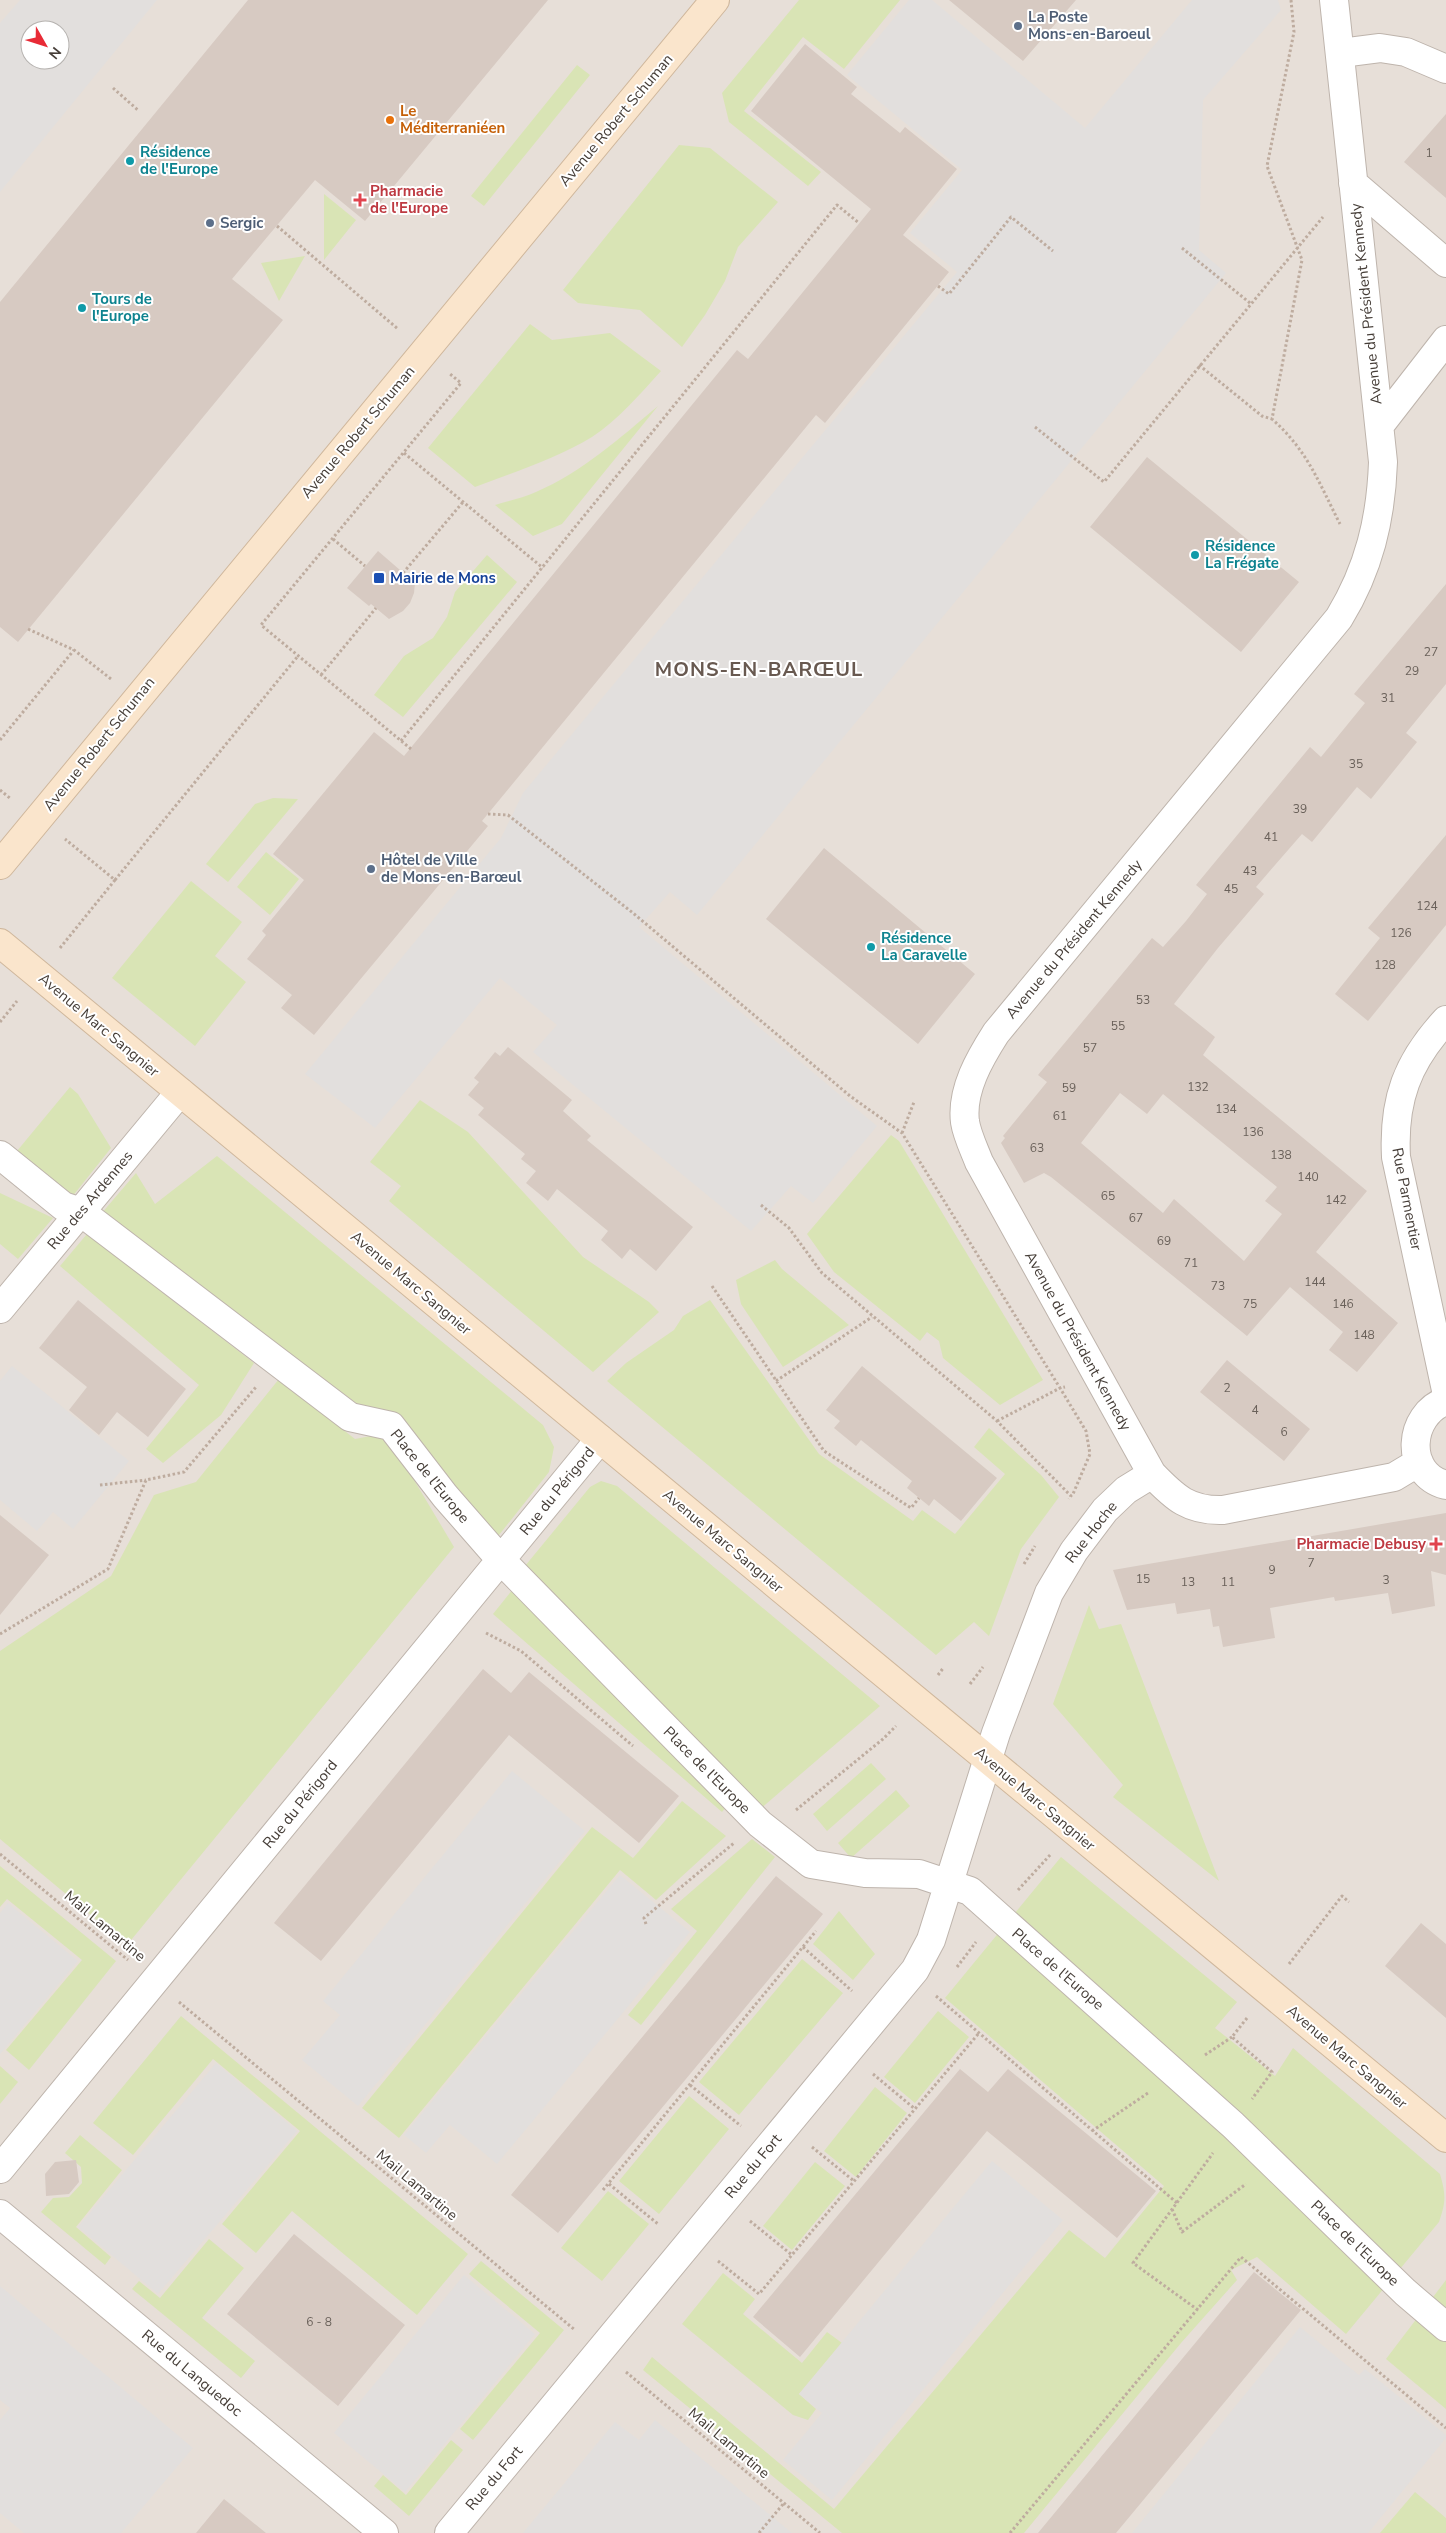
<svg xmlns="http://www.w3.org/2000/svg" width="1446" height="2533" font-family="'Nunito Sans',sans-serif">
  <rect width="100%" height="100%" fill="#f3eee9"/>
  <!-- residential -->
  <path fill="#e7dfd8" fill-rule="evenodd" d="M 0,0 L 1446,0 L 1446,2533 L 0,2533 ZM 30,30 L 60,30 L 60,60 L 30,60 Z"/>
  <!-- green -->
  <path fill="#d9e4b5" d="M 799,0 L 900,0 L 844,69 L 803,37 L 744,111 L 821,172 L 808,186 L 729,122 L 722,93 Z
    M 577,65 L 590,75 L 484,206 L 471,196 Z
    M 679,145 L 710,148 L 778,202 L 738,247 L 725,281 L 705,315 L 682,347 L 640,310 L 578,303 L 563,290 Z
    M 324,194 L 356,220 L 324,260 Z
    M 305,256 L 279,301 L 261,263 Z
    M 530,324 L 552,340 L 610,333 L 661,371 C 640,394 618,420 592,437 C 556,459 514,472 475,487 L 428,448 Z
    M 658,406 L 562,524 L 533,536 L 495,505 C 508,501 523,498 536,492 C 582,472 620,438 658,406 Z
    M 487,555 L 517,582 L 403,717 L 374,695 L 404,656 L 433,638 L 447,617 L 455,592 Z
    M 273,798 L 298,799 L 228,882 L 206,864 L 255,804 Z
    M 266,852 L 299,879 L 270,915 L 237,887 Z
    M 191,881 L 242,922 L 215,956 L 246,982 L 195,1046 L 112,978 Z
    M 70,1087 L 78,1094 L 111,1148 L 72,1197 L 17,1151 Z
    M 420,1100 L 468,1132 L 583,1257 L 649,1302 L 659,1312 L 593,1372 L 389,1201 L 401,1186 L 370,1162 Z
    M 891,1135 L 899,1141 L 1043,1380 L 1000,1405 L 943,1358 L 939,1341 L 927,1332 L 920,1341 L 834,1272 L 807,1234 Z
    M 217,1156 L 543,1425 L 554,1447 L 549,1472 L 495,1540 L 398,1415 L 367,1411 L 101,1214 L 136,1173 L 155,1204 Z
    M 0,1193 L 53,1218 L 18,1259 L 0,1244 Z
    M 87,1234 L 254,1363 L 221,1415 L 163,1463 L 146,1449 L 199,1385 L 60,1266 Z
    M 775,1260 L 782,1269 L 849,1325 L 783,1367 L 741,1304 L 736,1280 Z
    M 710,1300 L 819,1454 L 913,1521 L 922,1510 L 955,1534 L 1005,1474 L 974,1447 L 989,1428 L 1041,1475 L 1059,1497 L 1021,1549 L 989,1636 L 974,1622 L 936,1655 L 607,1381 L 626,1363 L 674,1330 L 683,1316 Z
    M 279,1379 L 355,1439 L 386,1433 L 454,1547 L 127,1945 L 0,1839 L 0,1651 L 111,1576 L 154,1495 L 196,1482 Z
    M 601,1481 L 617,1486 L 880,1706 L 759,1810 L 525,1566 L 590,1487 Z
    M 513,1589 L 727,1806 L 722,1812 L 493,1614 Z
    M 1089,1605 L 1099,1629 L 1121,1624 L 1219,1881 L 1113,1797 L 1123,1785 L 1053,1704 Z
    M 871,1763 L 886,1779 L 827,1831 L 813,1814 Z
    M 896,1790 L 910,1806 L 851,1858 L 838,1843 Z
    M 682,1801 L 726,1836 L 656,1900 L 620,1870 L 399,2138 L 362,2108 L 592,1827 L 633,1858 Z
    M 752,1839 L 775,1857 L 641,2025 L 628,2015 L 697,1931 L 671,1909 Z
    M 1061,1857 L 1237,2002 L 1215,2028 L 1275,2076 L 1293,2048 L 1440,2174 C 1446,2195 1446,2202 1439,2222 L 1346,2334 L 1257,2257 L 1231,2270 L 1237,2280 L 1181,2343 L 1024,2533 L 842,2533 L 643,2370 L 652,2357 L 834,2509 L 1069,2230 L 1105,2258 L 1164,2186 L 945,1998 Z
    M 0,1866 L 116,1961 L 29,2070 L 6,2050 L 82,1960 L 7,1899 L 0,1907 Z
    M 839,1911 L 875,1954 L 853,1980 L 813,1944 Z
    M 802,1959 L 843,1993 L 739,2115 L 699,2082 Z
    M 938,2011 L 969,2037 L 915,2103 L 884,2077 Z
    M 181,2016 L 468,2254 L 417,2315 L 292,2211 L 256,2253 L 222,2224 L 300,2131 L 213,2059 L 133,2155 L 93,2123 Z
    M 0,2066 L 18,2082 L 0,2104 Z
    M 875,2087 L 907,2113 L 856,2177 L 824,2151 Z
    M 689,2096 L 729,2129 L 659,2214 L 619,2181 Z
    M 80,2135 L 122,2170 L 76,2227 L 111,2257 L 105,2265 L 41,2212 L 53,2198 L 69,2197 L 82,2183 L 81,2167 L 65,2153 Z
    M 815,2162 L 845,2186 L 792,2250 L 763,2226 Z
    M 608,2191 L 649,2224 L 602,2281 L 561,2248 Z
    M 209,2239 L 244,2268 L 202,2318 L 255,2361 L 241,2378 L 132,2289 L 139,2281 L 160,2298 Z
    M 481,2261 L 564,2330 L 473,2440 L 460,2429 L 540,2333 L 469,2274 Z
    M 723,2273 L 755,2299 L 743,2314 L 802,2363 L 827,2332 L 842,2343 L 799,2394 L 816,2409 L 808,2420 L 793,2415 L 682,2324 Z
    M 1446,2280 L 1446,2409 L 1386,2359 Z
    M 451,2440 L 463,2450 L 409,2516 L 374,2486 L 383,2475 L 406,2495 Z
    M 1415,2492 L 1446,2518 L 1446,2533 L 1380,2533 Z"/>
  <!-- parking -->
  <path fill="#e2dfdd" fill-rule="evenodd" d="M 20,0 L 157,0 L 0,192 L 0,23 ZM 30,30 L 60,30 L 60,60 L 30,60 Z
    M 909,0 L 932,0 L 1085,128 L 1192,0 L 1278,0 L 1281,10 L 1203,100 L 1199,250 L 1226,273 L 697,915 L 670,892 L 639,927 L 877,1126 L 813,1203 L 791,1186 L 751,1231 L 533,1052 L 557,1025 L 500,978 L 375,1128 L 305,1074 L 501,838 L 523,793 L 957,272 L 910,233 L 962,170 L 847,75 Z
    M 12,1366 L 129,1461 L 73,1529 L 53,1512 L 37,1531 L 0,1500 L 0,1381 Z
    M 512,1771 L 585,1831 L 358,2106 L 302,2060 L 340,2015 L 323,2001 Z
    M 620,1875 L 690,1932 L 497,2164 L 450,2125 L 426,2153 L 404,2135 Z
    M 8,1903 L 78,1961 L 0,2054 L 0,1913 Z
    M 216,2063 L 297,2131 L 158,2294 L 78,2227 Z
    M 992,2161 L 1063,2220 L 832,2500 L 783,2460 L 822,2413 L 799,2394 Z
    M 464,2275 L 535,2334 L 405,2492 L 334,2433 Z
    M 0,2286 L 193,2448 L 121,2533 L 24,2533 L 0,2513 L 0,2420 L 10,2408 L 0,2400 Z
    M 1300,2327 L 1359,2375 L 1365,2369 L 1446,2435 L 1446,2438 L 1368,2533 L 1132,2533 Z
    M 655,2420 L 792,2533 L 523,2533 L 615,2422 L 639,2440 Z"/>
  <!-- building -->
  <path fill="#d7cac2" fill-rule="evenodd" d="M 248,0 L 548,0 L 365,221 L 315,180 L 232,279 L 283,320 L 18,642 L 0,627 L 0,302 Z
    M 949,0 L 1076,0 L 1023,61 Z
    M 805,44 L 857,87 L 851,94 L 900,133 L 905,127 L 957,169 L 903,235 L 949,272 L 825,423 L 816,415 L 482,821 L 488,826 L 314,1035 L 281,1008 L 292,995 L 247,959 L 266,935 L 262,931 L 304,880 L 273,854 L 374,732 L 404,756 L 737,350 L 748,359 L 871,209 L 751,111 Z
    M 1446,114 L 1446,198 L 1404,162 Z
    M 1147,457 L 1299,582 L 1241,652 L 1090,527 Z
    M 378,551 L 415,583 L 414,593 L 410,603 L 403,611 L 389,619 L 371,604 L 369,606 L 347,588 Z
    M 1446,584 L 1446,684 L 1406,733 L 1417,742 L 1371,799 L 1357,787 L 1312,842 L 1302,834 L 1256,887 L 1264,894 L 1218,948 L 1174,1004 L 1215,1037 L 1203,1055 L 1367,1191 L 1316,1252 L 1398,1323 L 1357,1372 L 1329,1350 L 1343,1332 L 1290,1287 L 1247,1336 L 1051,1177 L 1044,1173 L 1024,1183 L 1001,1143 L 1005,1138 L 1003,1136 L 1047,1082 L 1038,1075 L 1152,938 L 1163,947 L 1186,921 L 1207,894 L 1196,885 L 1310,747 L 1321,757 L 1365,703 L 1354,694 ZM 1120,1093 L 1147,1114 L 1163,1094 L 1277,1187 L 1265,1201 L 1282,1214 L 1244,1261 L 1174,1199 L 1163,1213 L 1081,1143 Z
    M 1446,835 L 1446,925 L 1368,1021 L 1335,994 L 1380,938 L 1368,928 Z
    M 824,848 L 975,974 L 918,1044 L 766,919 Z
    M 508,1047 L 572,1100 L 563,1111 L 591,1136 L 587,1140 L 693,1227 L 656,1271 L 630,1249 L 622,1259 L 601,1240 L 608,1231 L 557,1189 L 548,1201 L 526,1183 L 536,1171 L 521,1159 L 525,1154 L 478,1115 L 484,1108 L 468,1095 L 479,1082 L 474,1078 L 495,1052 L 500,1056 Z
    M 78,1300 L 186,1389 L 148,1437 L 117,1412 L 99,1435 L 69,1410 L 87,1387 L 39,1348 Z
    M 1227,1360 L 1310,1429 L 1284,1461 L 1200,1392 Z
    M 862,1366 L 997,1478 L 961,1521 L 934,1499 L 929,1506 L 907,1488 L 912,1481 L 861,1440 L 856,1446 L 834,1428 L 840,1421 L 826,1410 Z
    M 1446,1513 L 1446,1575 L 1431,1571 L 1435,1606 L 1392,1614 L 1388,1593 L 1335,1601 L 1334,1597 L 1270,1608 L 1275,1638 L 1223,1647 L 1219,1626 L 1213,1627 L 1210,1609 L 1177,1614 L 1175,1603 L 1127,1610 L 1113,1570 Z
    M 0,1515 L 49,1555 L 0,1615 Z
    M 483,1669 L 511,1693 L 529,1672 L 679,1796 L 639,1843 L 509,1735 L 321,1961 L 274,1923 Z
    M 776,1876 L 823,1914 L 558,2233 L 511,2195 Z
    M 1421,1923 L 1446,1944 L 1446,2018 L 1385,1966 Z
    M 960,2069 L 988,2092 L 1008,2069 L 1156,2191 L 1117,2238 L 987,2131 L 800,2357 L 753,2317 Z
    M 76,2160 L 79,2182 L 69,2194 L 46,2196 L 45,2174 L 55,2162 Z
    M 294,2234 L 405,2325 L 338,2406 L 227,2314 Z
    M 1254,2272 L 1301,2310 L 1116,2533 L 1038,2533 Z
    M 224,2499 L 266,2533 L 196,2533 Z"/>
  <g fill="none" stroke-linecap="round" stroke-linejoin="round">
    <defs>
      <path id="street" d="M 1341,53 L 1380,48 L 1406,52 L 1446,69
        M 1353,183 L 1446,263
        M 1380,425 L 1446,340
        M 1446,1020 C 1407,1062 1393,1100 1396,1157 L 1446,1390
        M 0,1155 L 63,1206 L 81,1212 L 350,1417 L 391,1426 L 445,1496 L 501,1560 L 760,1824 L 811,1864 L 865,1873 L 919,1874 L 970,1891 L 1233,2125 L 1405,2292 L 1446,2327
        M 0,1309 L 180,1092
        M 1446,1401 C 1408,1414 1403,1474 1446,1485
        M 1152,1474 L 979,1162 C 974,1149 967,1135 965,1122 C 961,1090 980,1058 996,1033 L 1339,618 C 1369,569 1381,519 1383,462 L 1334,0
        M 0,2169 L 600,1439
        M 0,2214 L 384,2533
        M 449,2533 L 915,1970 L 931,1940 L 996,1733 L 1049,1593 L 1074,1551 L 1105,1510 L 1126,1490 L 1152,1474 C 1175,1498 1189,1511 1223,1510 L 1394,1477 L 1419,1462"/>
      <path id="secondary" d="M 0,865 L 715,0
        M 0,943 L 1446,2138"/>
    </defs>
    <!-- street casing -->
    <use href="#street" stroke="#beb4ac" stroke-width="30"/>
    <!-- secondary casing -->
    <use href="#secondary" stroke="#cfb79c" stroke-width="30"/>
    <!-- path -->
    <path stroke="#beac9f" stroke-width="3" stroke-dasharray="2.5 2.5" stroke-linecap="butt" d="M 1291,0 L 1294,32 L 1267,166 L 1302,260 L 1272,419 C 1308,451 1319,483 1340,524
      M 113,88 L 139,111
      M 277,226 L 398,329
      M 1182,248 L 1250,303
      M 938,286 L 949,294 L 1011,217 L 1053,251
      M 1199,365 L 1262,416 L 1272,419
      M 1035,427 L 1104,482 L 1323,217
      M 404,453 L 543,568
      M 333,539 L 365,566
      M 403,573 L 463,502
      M 28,629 L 74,650 L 111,679
      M 321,675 L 376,608
      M 0,740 L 74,650
      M 401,741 L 837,205 L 859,223
      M 411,749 L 261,625 L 461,383 L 450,374
      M 0,790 L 11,799
      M 488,814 L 508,815 L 633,913 L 850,1096 L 902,1133 L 1060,1388 L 1065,1387
      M 115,880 L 298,656
      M 60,948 L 115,880 L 65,839
      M 0,1022 L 17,1001
      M 902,1133 L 914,1102
      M 761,1205 L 789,1228 L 822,1273 L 997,1421 L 1071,1496 L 1069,1499
      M 712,1286 L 824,1451 L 911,1508 L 919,1498
      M 776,1381 L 872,1317
      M 997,1421 L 1060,1388 L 1086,1431 L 1090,1454 L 1073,1494
      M 100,1485 L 146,1480
      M 1024,1564 L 1035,1546
      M 486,1633 L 521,1651 L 633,1746
      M 0,1634 L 108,1569 L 146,1480 L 184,1472 L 256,1387
      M 938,1675 L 944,1667
      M 970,1684 L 983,1667
      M 796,1810 L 883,1739 L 896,1726
      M 0,1854 L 128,1960
      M 1018,1890 L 1051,1854
      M 646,1924 L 644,1918 L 734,1843
      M 803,1947 L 852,1991
      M 1289,1964 L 1342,1896 L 1349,1902
      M 957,1967 L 976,1942
      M 936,1996 L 1177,2203
      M 179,2002 L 575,2330
      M 1247,2018 L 1232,2037 L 1272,2072 L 1252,2099
      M 1205,2055 L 1232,2037
      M 873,2074 L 915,2109
      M 690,2085 L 741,2126
      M 1092,2131 L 1148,2093
      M 812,2147 L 854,2181
      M 609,2184 L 658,2224
      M 603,2190 L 816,1931
      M 1172,2209 L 1182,2232 L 1246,2184
      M 750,2221 L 792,2255
      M 718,2261 L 759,2294 L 979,2033
      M 1198,2310 L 1133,2263 L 1213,2153
      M 626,2372 L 820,2533
      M 759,2533 L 784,2503
      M 1010,2533 L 1241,2257 L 1446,2428"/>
    <!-- street -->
    <use href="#street" stroke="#fff" stroke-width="28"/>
    <!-- secondary -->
    <use href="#secondary" stroke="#fae5cc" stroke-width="28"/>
  </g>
  <!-- markers -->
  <g fill="#5c6f8a" stroke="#fff" stroke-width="2">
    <circle cx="1018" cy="26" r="5"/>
    <circle cx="210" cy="223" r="5"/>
    <circle cx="371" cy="869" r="5"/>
  </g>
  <circle fill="#e8710a" stroke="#fff" stroke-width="2" cx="390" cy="120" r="5"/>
  <g fill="#0f9aa8" stroke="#fff" stroke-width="2">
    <circle cx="130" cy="161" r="5"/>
    <circle cx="82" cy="308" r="5"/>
    <circle cx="1195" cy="555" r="5"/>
    <circle cx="871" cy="947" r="5"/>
  </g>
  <g fill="#e0444e" stroke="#fff" stroke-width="2">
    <path d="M357.5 192.5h5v5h5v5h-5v5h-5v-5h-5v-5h5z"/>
    <path d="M1433.5 1536.5h5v5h5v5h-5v5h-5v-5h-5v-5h5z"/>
  </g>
  <rect fill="#1a4fb4" stroke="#fff" stroke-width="2" x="373" y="572" width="12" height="12" rx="2.5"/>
  <g text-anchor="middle" stroke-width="4" stroke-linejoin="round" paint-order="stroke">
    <!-- number labels -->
    <g font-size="12" fill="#6a615a">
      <text x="1429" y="157">1</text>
      <text x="1431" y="656">27</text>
      <text x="1412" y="675">29</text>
      <text x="1388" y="702">31</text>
      <text x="1356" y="768">35</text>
      <text x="1300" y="813">39</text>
      <text x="1271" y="841">41</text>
      <text x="1250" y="875">43</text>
      <text x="1231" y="893">45</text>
      <text x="1427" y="910">124</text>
      <text x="1401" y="937">126</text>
      <text x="1385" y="969">128</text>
      <text x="1143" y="1004">53</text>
      <text x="1118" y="1030">55</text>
      <text x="1090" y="1052">57</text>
      <text x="1198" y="1091">132</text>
      <text x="1069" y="1092">59</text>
      <text x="1226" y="1113">134</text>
      <text x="1060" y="1120">61</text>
      <text x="1253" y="1136">136</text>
      <text x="1037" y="1152">63</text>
      <text x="1281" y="1159">138</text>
      <text x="1308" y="1181">140</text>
      <text x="1108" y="1200">65</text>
      <text x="1336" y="1204">142</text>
      <text x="1136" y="1222">67</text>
      <text x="1164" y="1245">69</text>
      <text x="1191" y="1267">71</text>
      <text x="1315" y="1286">144</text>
      <text x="1218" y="1290">73</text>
      <text x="1250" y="1308">75</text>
      <text x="1343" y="1308">146</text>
      <text x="1364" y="1339">148</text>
      <text x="1227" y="1392">2</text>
      <text x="1255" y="1414">4</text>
      <text x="1284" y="1436">6</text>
      <text x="1311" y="1567">7</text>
      <text x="1272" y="1574">9</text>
      <text x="1143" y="1583">15</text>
      <text x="1386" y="1584">3</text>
      <text x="1188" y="1586">13</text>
      <text x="1228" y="1586">11</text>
      <text x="319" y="2326">6 - 8</text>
    </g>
    <!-- service labels -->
    <g font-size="15" font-weight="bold" fill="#4e5e75" stroke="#fff" text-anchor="start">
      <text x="1028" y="22">La Poste<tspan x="1028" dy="17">Mons-en-Baroeul</tspan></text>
      <text x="220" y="228">Sergic</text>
      <text x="381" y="865">Hôtel de Ville<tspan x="381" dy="17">de Mons-en-Barœul</tspan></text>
    </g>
    <!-- food labels -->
    <g font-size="15" font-weight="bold" fill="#c56008" stroke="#fff" text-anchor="start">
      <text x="400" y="116">Le<tspan x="400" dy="17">Méditerraniéen</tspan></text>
    </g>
    <!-- street labels -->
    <g font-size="15" fill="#463e38" stroke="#fff">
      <text transform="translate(616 120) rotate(-50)" y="5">Avenue Robert Schuman</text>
      <text transform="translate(1366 304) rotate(-96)" y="5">Avenue du Président Kennedy</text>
      <text transform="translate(358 432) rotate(-50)" y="5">Avenue Robert Schuman</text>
      <text transform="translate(99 744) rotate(-51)" y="5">Avenue Robert Schuman</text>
      <text transform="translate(1074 939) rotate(-50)" y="5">Avenue du Président Kennedy</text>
      <text transform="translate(99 1025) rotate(40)" y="5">Avenue Marc Sangnier</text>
      <text transform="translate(1407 1199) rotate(79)" y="5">Rue Parmentier</text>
      <text transform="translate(90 1200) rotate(-50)" y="5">Rue des Ardennes</text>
      <text transform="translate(411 1283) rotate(40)" y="5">Avenue Marc Sangnier</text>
      <text transform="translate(1078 1341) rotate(61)" y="5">Avenue du Président Kennedy</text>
      <text transform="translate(430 1476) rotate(51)" y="5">Place de l'Europe</text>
      <text transform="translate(557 1491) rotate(-51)" y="5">Rue du Périgord</text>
      <text transform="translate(1091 1532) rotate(-52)" y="5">Rue Hoche</text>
      <text transform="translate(723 1541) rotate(40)" y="5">Avenue Marc Sangnier</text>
      <text transform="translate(707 1770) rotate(45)" y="5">Place de l'Europe</text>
      <text transform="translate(1035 1799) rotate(40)" y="5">Avenue Marc Sangnier</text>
      <text transform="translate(300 1804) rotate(-51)" y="5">Rue du Périgord</text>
      <text transform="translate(105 1926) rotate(40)" y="5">Mail Lamartine</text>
      <text transform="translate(1058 1969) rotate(41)" y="5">Place de l'Europe</text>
      <text transform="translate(1347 2057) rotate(40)" y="5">Avenue Marc Sangnier</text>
      <text transform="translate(753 2166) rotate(-50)" y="5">Rue du Fort</text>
      <text transform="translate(417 2185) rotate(40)" y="5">Mail Lamartine</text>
      <text transform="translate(1355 2243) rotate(44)" y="5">Place de l'Europe</text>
      <text transform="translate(192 2373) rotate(40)" y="5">Rue du Languedoc</text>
      <text transform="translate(729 2443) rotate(40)" y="5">Mail Lamartine</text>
      <text transform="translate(494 2478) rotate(-50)" y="5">Rue du Fort</text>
    </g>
    <!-- culture labels -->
    <g font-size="15" font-weight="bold" fill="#0d838f" stroke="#fff" text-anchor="start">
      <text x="140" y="157">Résidence<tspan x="140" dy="17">de l'Europe</tspan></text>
      <text x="92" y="304">Tours de<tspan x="92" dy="17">l'Europe</tspan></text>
      <text x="1205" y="551">Résidence<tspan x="1205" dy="17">La Frégate</tspan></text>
      <text x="881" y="943">Résidence<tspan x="881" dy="17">La Caravelle</tspan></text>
    </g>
    <!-- health labels -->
    <g font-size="15" font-weight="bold" fill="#be3a42" stroke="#fff" text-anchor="start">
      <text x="370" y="196">Pharmacie<tspan x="370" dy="17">de l'Europe</tspan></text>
      <text x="1426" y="1549" text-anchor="end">Pharmacie Debusy</text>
    </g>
    <!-- transit labels -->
    <g font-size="15" font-weight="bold" fill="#164399" stroke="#fff" text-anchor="start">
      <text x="390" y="583">Mairie de Mons</text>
    </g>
    <!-- district labels -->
    <g font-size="20" font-weight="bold" letter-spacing="1" fill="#685950" stroke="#fff">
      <text x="759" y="676">MONS-EN-BARŒUL</text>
    </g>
  </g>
  <!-- north arrow -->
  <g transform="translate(45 45) rotate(129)"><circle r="24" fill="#ffffff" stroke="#b5b2af"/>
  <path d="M0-4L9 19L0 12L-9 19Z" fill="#e82b36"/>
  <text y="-8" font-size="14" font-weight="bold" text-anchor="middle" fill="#463e38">N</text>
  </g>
</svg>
